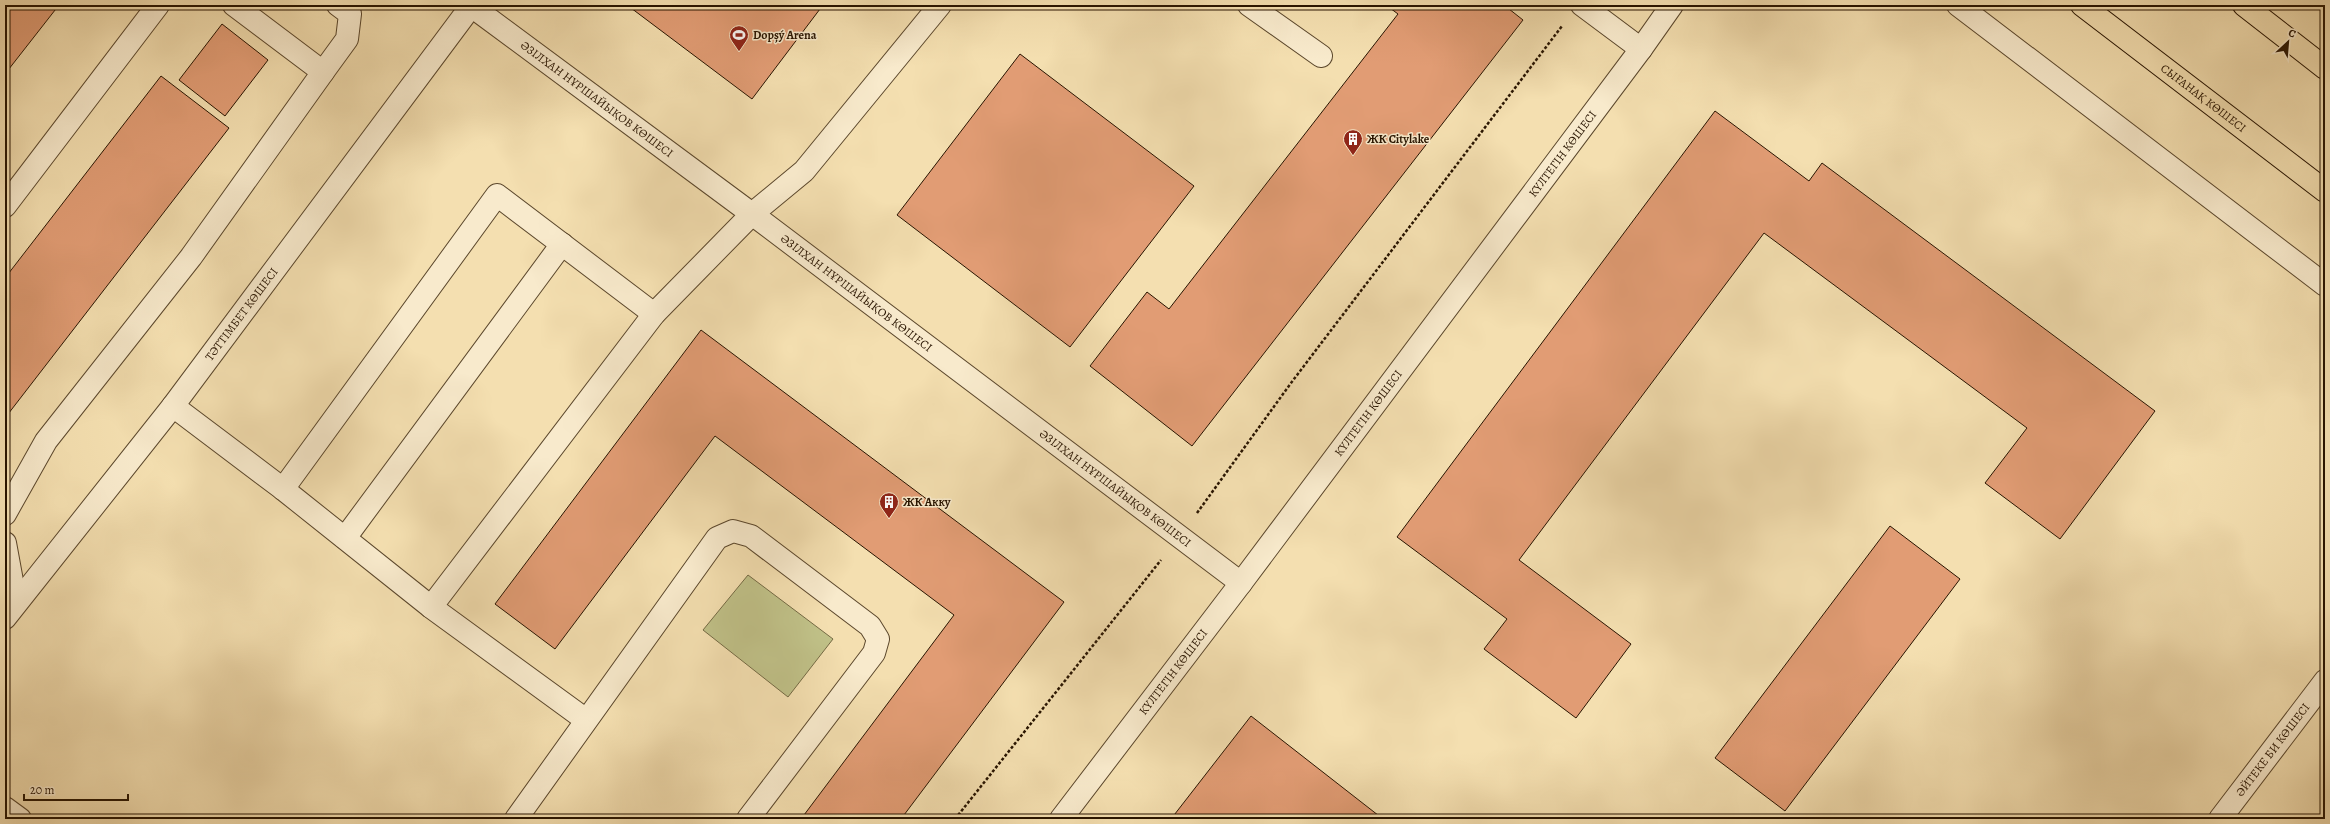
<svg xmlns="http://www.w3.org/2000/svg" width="2330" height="824" font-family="Alegreya,serif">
  <rect width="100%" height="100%" fill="#f4dfb0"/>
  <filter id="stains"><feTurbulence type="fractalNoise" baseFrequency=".005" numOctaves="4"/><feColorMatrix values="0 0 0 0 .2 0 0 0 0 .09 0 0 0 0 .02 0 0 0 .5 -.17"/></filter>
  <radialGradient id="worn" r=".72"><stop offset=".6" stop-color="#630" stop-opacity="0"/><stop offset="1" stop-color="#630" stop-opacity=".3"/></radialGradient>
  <!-- green -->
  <path fill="#c0c188" stroke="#746a44" d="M 748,575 L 833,639 L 788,697 L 703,630 Z"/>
  <!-- building -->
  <path fill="#e19c74" stroke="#281400" d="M 5,5 L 59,5 L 5,74 Z
    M 627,5 L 823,5 L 752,99 Z
    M 1386,5 L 1504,5 L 1523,20 L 1192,446 L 1090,366 L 1147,292 L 1169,309 L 1398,14 Z
    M 222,24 L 268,60 L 225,116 L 179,80 Z
    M 1020,54 L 1194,186 L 1070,347 L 897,215 Z
    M 161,76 L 229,128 L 5,418 L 5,278 Z
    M 1715,111 L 1809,181 L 1822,163 L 2155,411 L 2060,539 L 1985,483 L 2027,428 L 1764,233 L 1519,560 L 1631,644 L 1576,718 L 1484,649 L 1507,619 L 1397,537 Z
    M 701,330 L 1064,602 L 901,819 L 801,819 L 954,615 L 715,436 L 555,649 L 495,604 Z
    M 1890,526 L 1960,579 L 1785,811 L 1715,758 Z
    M 1251,716 L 1383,819 L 1171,819 Z"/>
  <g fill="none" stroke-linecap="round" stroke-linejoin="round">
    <defs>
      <g id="minor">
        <path id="s1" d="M 470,5 L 752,214 L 1241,583"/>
        <path d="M 1249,5 L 1321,56"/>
        <path d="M 1582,5 L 1641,49"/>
        <path d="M 1958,5 L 2325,285"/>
        <path d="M 323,72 L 347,39 L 350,14 L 338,5"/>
        <path d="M 5,206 L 158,5"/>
        <path d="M 173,406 L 283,489 L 431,607 L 586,720"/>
        <path d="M 283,489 L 497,195 L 654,314"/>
        <path d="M 5,514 L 46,441 L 191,257 L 323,72 L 234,5"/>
        <path d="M 345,538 L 562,244"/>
        <path d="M 5,543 L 16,603"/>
        <path d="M 431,607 L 654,314 L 752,214 L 804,171 L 940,5"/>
        <path id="s2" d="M 5,618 L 173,406 L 472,5"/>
        <path d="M 5,808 L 20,819"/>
        <path d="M 516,819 L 717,538 L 733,531 L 751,536 L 870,626 L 878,639 L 874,653 L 748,819"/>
        <path id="s3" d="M 1061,819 L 1241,583 L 1641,49 L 1672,5"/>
        <path id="s4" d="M 2220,819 L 2325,681"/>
      </g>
      <g id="major">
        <path id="s5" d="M 2082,5 L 2325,191"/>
        <path d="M 2244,5 L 2325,68"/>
      </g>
    </defs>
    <!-- minor casing -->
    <use href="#minor" stroke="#5b472c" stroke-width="24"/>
    <!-- major casing -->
    <use href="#major" stroke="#281400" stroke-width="24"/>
    <!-- path -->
    <path stroke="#281400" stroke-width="2.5" stroke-dasharray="3 2" stroke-linecap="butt" d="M 1197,513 L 1291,383 L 1562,26
      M 955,819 L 1161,560"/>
    <!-- minor -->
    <use href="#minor" stroke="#f8eacc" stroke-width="22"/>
    <!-- major -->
    <use href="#major" stroke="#f4dfb0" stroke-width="22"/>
  </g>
  <!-- icons -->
  <defs>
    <symbol id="stadium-pin" viewBox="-11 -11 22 30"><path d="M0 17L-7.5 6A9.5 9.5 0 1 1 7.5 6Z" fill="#8f2418" stroke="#f8eacc"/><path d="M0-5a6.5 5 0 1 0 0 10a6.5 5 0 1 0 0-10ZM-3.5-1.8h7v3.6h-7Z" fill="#fff"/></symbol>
    <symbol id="building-pin" viewBox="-11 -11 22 30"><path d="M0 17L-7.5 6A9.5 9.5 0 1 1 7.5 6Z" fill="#8f2418" stroke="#f8eacc"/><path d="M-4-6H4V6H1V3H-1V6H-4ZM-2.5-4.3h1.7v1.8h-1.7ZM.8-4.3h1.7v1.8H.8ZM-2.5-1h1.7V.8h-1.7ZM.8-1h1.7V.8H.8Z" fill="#fff"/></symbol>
  </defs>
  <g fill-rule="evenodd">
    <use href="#stadium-pin" x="728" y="24" width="22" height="30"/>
    <use href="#building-pin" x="1342" y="128" width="22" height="30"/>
    <use href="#building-pin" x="878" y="491" width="22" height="30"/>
  </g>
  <g text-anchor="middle" stroke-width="3" stroke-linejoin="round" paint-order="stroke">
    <!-- poi labels -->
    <g font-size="12" font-weight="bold" fill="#281400" stroke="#f8eacc" text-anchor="start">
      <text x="753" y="39">Dopșý Arena</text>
      <text x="1367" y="143">ЖК Citylake</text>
      <text x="903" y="506">ЖК Акку</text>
    </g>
    <!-- street labels -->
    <g font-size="12" fill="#281400" stroke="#f8eacc">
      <text dy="4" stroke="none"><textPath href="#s5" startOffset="153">СЫҒАНАҚ КӨШЕСІ</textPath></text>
      <text dy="4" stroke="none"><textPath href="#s1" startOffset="158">ӘЗІЛХАН НҰРШАЙЫҚОВ КӨШЕСІ</textPath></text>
      <text dy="4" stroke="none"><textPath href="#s3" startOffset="833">КҮЛТЕГІН КӨШЕСІ</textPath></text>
      <text dy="4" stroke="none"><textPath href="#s1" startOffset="482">ӘЗІЛХАН НҰРШАЙЫҚОВ КӨШЕСІ</textPath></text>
      <text dy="4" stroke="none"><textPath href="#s2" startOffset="385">ТӘТТІМБЕТ КӨШЕСІ</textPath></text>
      <text dy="4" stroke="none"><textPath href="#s3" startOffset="509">КҮЛТЕГІН КӨШЕСІ</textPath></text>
      <text dy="4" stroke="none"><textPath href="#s1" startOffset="806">ӘЗІЛХАН НҰРШАЙЫҚОВ КӨШЕСІ</textPath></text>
      <text dy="4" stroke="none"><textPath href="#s3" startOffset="185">КҮЛТЕГІН КӨШЕСІ</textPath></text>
      <text dy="4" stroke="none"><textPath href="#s4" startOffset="87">ӘЙТЕКЕ БИ КӨШЕСІ</textPath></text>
    </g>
  </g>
  <!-- margin -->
  <rect width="2330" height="824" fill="none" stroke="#f4dfb0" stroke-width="20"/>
  <rect x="6" y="6" width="2318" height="812" fill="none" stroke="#281400" stroke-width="2"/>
  <rect x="10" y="10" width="2310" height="804" fill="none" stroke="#281400"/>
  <!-- north arrow -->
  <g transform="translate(2288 42) rotate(26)" stroke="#f8eacc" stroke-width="3" paint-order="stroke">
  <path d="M0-3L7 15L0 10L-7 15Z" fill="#281400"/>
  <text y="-6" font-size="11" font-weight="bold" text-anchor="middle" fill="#281400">С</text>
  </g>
  <!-- scale -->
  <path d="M24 794v6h104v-6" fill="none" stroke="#281400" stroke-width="2"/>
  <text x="30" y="794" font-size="12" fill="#281400" stroke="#f8eacc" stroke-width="3" paint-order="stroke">20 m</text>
  <rect width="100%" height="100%" filter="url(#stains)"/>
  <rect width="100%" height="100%" fill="url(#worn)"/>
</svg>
